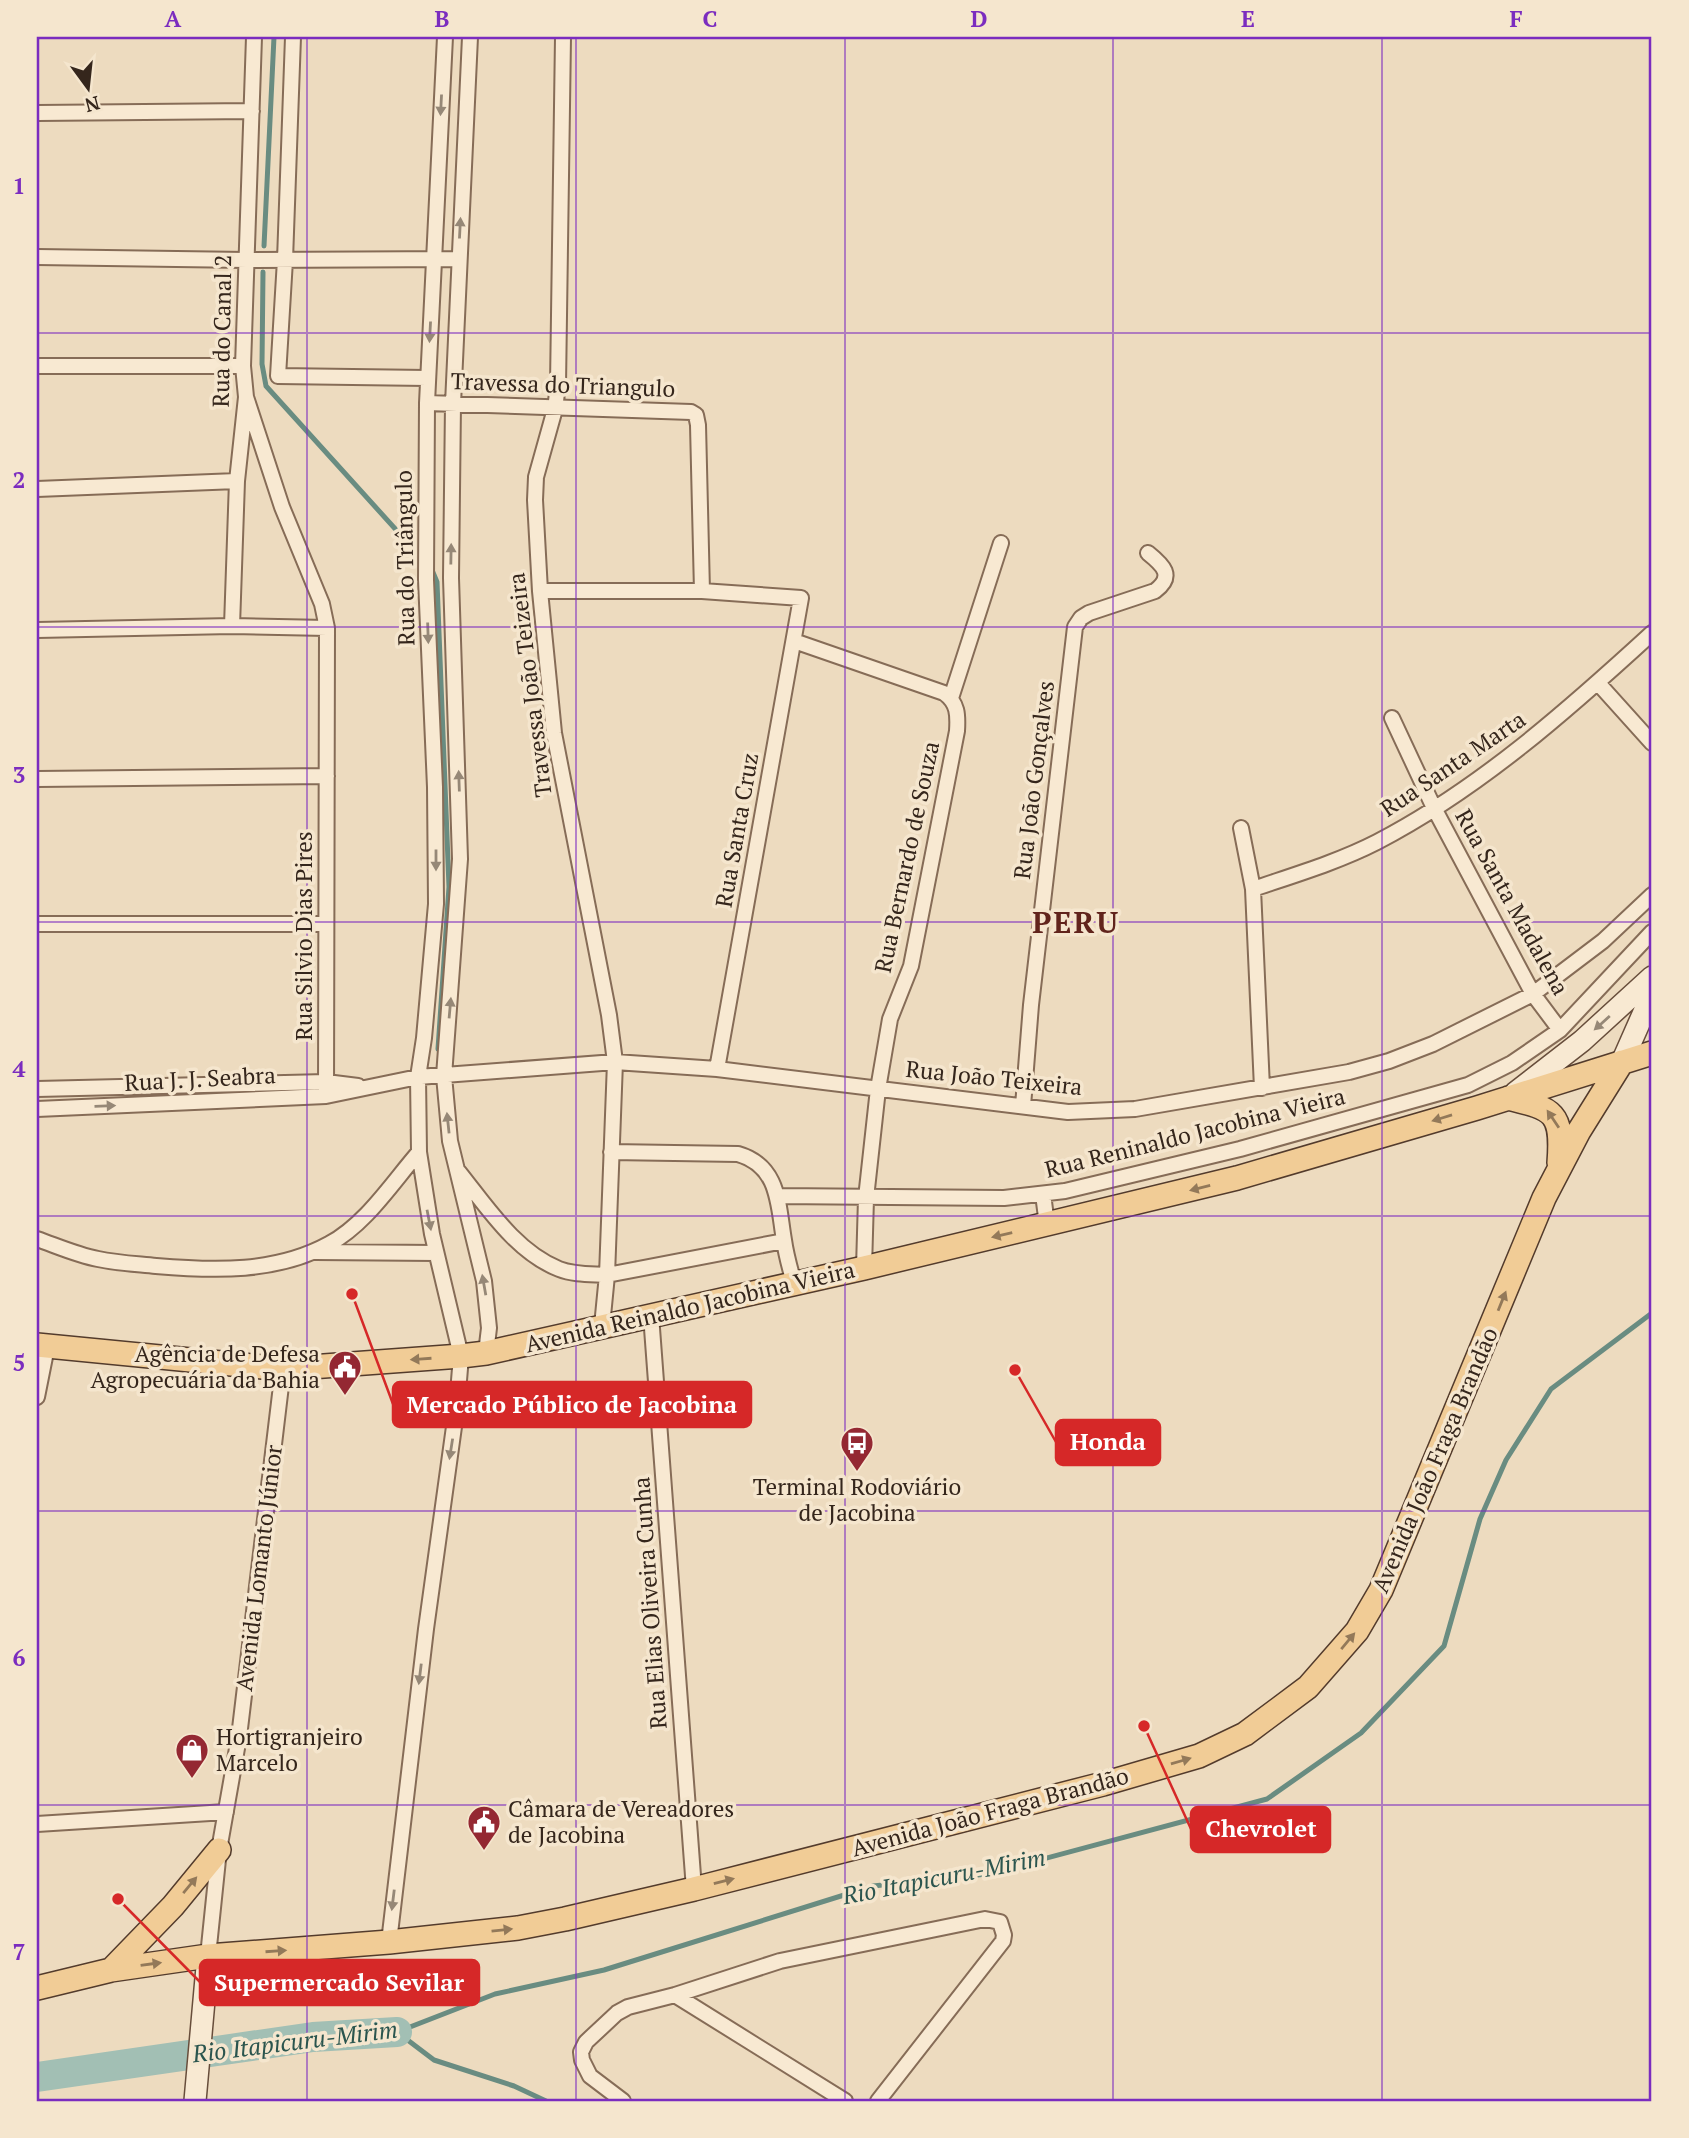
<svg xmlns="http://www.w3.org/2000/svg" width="1689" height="2138" font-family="'PT Serif',serif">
  <rect width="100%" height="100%" fill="#eddbbf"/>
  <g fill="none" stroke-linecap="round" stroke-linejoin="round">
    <!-- stream -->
    <path stroke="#698c81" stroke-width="5" d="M 264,246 L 274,37
      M 263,272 L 262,364 L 266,386 L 408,543
      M 432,570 L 437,582 L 449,887 L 438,1049
      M 397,2032 L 495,1994 L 604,1970 L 873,1886 L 987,1874 L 1267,1799 L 1361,1733 L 1444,1646 L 1480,1519 L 1506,1460 L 1551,1389 L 1652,1313
      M 397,2032 L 434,2060 L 514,2086 L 546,2101"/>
    <!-- river -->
    <path stroke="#a2bfb4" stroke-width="30" d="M 37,2077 L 313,2037 L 397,2032"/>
    <defs>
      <path id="street" d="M 293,37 L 285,260 L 278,376 L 427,378
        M 470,37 L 453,404 L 451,578 L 460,859 L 444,1076 L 450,1141 L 484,1281 L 489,1328 L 486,1353
        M 563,37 L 558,385 L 555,409 L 536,477 L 535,500 L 540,591 L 554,733 L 609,1015 L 615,1062 L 607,1275 L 602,1326
        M 37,113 L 252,111
        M 37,257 L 246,260 L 459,259
        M 37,366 L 243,366
        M 246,397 L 282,507 L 322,604 L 327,628 L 326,1096
        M 427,403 L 691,412 L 696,415 L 698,425 L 702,591
        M 37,489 L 237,481
        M 540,591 L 702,591 L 801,598 L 717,1069
        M 232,626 L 237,481 L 246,397 L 243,366 L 254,37
        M 37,630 L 232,626 L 327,628
        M 794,641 L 944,693 C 958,703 958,715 957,731 L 911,966 L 890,1019 L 878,1089 L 866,1198 L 864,1268
        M 1598,683 L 1652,743
        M 951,698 L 1001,543
        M 1392,718 L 1434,808 L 1533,994 L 1560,1030
        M 37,779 L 327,776
        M 1241,828 L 1253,889 L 1262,1088
        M 1253,889 C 1294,875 1338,862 1377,842 C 1479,789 1568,710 1652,633
        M 37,924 L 326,924
        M 37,1089 L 326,1082 L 358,1086
        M 1023,1106 L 1031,1005 L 1075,627 L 1081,618 L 1089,613 L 1155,591 C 1175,576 1163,565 1148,553
        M 37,1109 L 326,1096 L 418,1077 L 615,1062 L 717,1069 L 1068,1112 L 1135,1109 L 1349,1072 L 1389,1061 L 1433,1044 L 1533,994 L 1603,941 L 1652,895
        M 611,1152 L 738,1154 C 780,1166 778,1206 784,1240 C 786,1255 790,1269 794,1283
        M 459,1172 C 487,1207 516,1252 559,1269 C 574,1275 591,1274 607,1275 L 784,1241
        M 1043,1194 L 1047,1225
        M 778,1196 L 1004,1198 L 1065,1191 L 1240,1149 L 1468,1085 L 1512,1063 L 1560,1030 L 1652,932
        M 37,1239 C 57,1246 77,1255 98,1259 C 117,1263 137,1264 156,1266 C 215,1271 276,1273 329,1244 C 366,1224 392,1183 419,1152
        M 316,1252 L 436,1253
        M 651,1315 L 694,1889
        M 37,1397 L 47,1347
        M 37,1824 L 226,1812
        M 389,1942 L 426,1629 L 457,1405 L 461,1356 L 432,1234 L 419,1152 L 418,1077 L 424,1038 L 436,904 L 435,787 L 426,580 L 427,403 L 445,37
        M 208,1956 L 219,1850 L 239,1737 L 283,1369
        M 675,1995 L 845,2101
        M 623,2101 L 590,2076 L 582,2060 L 581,2052 L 586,2042 L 617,2013 L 628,2007 L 675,1995 L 780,1961 L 985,1919 L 1000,1922 L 1004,1935 L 1003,1941 L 878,2101"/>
      <path id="secondary" d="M 1622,1062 L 1652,994
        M 1515,1093 L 1582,1041 L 1652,977
        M 195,2101 L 208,1956"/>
      <path id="primary" d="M 1508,1098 C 1554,1109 1563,1112 1559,1163
        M 37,1345 L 283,1369 L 461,1356 L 486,1353 L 864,1268 L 1237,1178 L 1477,1108 L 1652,1053
        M 111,1970 L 173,1906 L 219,1850
        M 37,1988 L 111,1970 L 208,1956 L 389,1942 L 518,1928 L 565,1919 L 694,1889 L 1103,1784 L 1199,1756 L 1245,1734 L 1308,1687 L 1357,1631 L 1381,1590 L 1544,1198 L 1579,1131 L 1622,1062"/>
    </defs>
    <!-- street casing -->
    <use href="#street" stroke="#866c57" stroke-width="18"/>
    <!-- secondary casing -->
    <use href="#secondary" stroke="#674d3b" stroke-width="24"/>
    <!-- primary casing -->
    <use href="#primary" stroke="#533b2c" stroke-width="26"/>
    <!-- street -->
    <use href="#street" stroke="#f8e9d2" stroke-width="14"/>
    <!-- secondary -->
    <use href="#secondary" stroke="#f8e9d2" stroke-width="21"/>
    <!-- primary -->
    <use href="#primary" stroke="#f1cc96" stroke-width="23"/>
  </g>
  <!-- one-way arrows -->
  <defs><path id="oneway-solid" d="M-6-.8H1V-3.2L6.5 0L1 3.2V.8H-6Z" transform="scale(1.75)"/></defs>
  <g fill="#968877">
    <use href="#oneway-solid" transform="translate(441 105) rotate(93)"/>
    <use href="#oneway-solid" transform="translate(460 228) rotate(-87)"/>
    <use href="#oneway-solid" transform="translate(430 332) rotate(93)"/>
    <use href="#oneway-solid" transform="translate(451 554) rotate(-89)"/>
    <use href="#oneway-solid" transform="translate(428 633) rotate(88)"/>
    <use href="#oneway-solid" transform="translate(459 781) rotate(-92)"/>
    <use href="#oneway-solid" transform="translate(436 860) rotate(90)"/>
    <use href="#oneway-solid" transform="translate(450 1008) rotate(-85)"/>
    <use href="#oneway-solid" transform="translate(1602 1023) rotate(138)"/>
    <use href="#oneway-solid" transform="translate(105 1106) rotate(-2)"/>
    <use href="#oneway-solid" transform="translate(448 1123) rotate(-96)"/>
    <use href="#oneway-solid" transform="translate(429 1220) rotate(79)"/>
    <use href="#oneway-solid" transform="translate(484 1285) rotate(-100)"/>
    <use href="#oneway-solid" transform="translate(451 1449) rotate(99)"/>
    <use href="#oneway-solid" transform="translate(420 1674) rotate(97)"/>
    <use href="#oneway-solid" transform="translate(393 1900) rotate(97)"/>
  </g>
  <g fill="#937959">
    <use href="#oneway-solid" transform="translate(1442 1118) rotate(163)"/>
    <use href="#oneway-solid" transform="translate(1553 1119) rotate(-124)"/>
    <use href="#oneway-solid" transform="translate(1200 1188) rotate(166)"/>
    <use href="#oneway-solid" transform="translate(1002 1235) rotate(167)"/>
    <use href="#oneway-solid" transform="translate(1502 1301) rotate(-68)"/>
    <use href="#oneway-solid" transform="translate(421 1359) rotate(176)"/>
    <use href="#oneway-solid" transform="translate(1348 1641) rotate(-50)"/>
    <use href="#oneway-solid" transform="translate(1181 1761) rotate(-16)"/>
    <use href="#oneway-solid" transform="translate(724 1881) rotate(-14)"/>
    <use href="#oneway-solid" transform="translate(190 1885) rotate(-50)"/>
    <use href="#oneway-solid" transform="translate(502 1930) rotate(-6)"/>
    <use href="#oneway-solid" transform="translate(276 1951) rotate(-4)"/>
    <use href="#oneway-solid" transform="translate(151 1964) rotate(-8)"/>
  </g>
  <!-- grid -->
  <path fill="none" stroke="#7b2cbf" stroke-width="2" stroke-opacity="0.55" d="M 307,37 L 307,2101M 576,37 L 576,2101M 845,37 L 845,2101M 1113,37 L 1113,2101M 1382,37 L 1382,2101M 37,333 L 1652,333M 37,627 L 1652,627M 37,922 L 1652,922M 37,1216 L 1652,1216M 37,1511 L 1652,1511M 37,1805 L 1652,1805"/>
  <!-- icons -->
  <defs>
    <symbol id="civic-pin" viewBox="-11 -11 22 30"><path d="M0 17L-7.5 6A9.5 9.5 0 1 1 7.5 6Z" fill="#942832" stroke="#f5e6ce"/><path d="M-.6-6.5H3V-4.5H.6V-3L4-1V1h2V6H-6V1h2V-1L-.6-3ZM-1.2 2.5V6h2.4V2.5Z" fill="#fff"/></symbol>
    <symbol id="bus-pin" viewBox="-11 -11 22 30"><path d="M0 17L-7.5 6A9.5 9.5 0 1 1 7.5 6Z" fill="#942832" stroke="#f5e6ce"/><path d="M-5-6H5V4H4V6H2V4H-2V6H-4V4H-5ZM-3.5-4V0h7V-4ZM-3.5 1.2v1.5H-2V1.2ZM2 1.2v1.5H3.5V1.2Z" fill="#fff"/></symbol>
    <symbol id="shop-pin" viewBox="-11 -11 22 30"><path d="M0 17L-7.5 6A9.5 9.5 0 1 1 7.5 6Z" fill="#942832" stroke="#f5e6ce"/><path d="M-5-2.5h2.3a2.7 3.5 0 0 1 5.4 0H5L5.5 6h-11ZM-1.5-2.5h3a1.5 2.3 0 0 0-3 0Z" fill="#fff"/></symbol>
  </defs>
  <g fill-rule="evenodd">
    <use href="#civic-pin" x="326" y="1348" width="38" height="52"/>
    <use href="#bus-pin" x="838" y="1424" width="38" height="52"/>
    <use href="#shop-pin" x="173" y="1731" width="38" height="52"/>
    <use href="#civic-pin" x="465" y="1803" width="38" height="52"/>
  </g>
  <g text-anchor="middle" stroke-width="7" stroke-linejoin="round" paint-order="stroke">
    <!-- street labels -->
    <g font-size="23" fill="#35261c" stroke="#f5e6ce">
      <text transform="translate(222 331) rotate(-89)" y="8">Rua do Canal 2</text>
      <text transform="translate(563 385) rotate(2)" y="8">Travessa do Triangulo</text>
      <text transform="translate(405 558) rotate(-91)" y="8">Rua do Triângulo</text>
      <text transform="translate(530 685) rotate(-97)" y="8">Travessa João Teizeira</text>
      <text transform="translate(1453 764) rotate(-34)" y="8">Rua Santa Marta</text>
      <text transform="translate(1034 780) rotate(-83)" y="8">Rua João Gonçalves</text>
      <text transform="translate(737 830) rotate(-80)" y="8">Rua Santa Cruz</text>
      <text transform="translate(907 857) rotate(-78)" y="8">Rua Bernardo de Souza</text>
      <text transform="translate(1512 902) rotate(61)" y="8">Rua Santa Madalena</text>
      <text transform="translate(304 936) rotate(-90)" y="8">Rua Silvio Dias Pires</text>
      <text transform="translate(994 1078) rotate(6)" y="8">Rua João Teixeira</text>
      <text transform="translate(200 1079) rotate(-3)" y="8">Rua J. J. Seabra</text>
      <text transform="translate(1195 1133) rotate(-14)" y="8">Rua Reninaldo Jacobina Vieira</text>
      <text transform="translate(690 1307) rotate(-13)" y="8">Avenida Reinaldo Jacobina Vieira</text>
      <text transform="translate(1435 1460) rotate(-67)" y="8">Avenida João Fraga Brandão</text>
      <text transform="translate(259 1568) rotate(-83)" y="8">Avenida Lomanto Júnior</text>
      <text transform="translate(650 1603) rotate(-94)" y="8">Rua Elias Oliveira Cunha</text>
      <text transform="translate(990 1812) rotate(-15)" y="8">Avenida João Fraga Brandão</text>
    </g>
    <!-- poi labels -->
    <g font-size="23" fill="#35261c" stroke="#f5e6ce" text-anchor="start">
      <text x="320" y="1362" text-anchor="end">Agência de Defesa<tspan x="320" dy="26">Agropecuária da Bahia</tspan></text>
      <text x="857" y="1495" text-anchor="middle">Terminal Rodoviário<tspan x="857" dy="26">de Jacobina</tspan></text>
      <text x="216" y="1745">Hortigranjeiro<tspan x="216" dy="26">Marcelo</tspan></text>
      <text x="508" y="1817">Câmara de Vereadores<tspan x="508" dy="26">de Jacobina</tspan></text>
    </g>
    <!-- water labels -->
    <g font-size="24" font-style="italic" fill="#2b554e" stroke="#f5e6ce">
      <text transform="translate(944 1877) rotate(-11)" y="8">Rio Itapicuru-Mirim</text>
      <text transform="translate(295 2042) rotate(-7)" y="8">Rio Itapicuru-Mirim</text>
    </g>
    <!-- district labels -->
    <g font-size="30" font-weight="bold" letter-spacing="2" fill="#61241c" stroke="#f5e6ce">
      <text x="1076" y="933">PERU</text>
    </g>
  </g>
  <!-- callouts -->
  <path fill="none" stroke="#d62828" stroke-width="2.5" d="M352 1294L393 1404M1015 1370L1056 1442M1144 1726L1191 1829M118 1899L200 1982"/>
  <g fill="#d62828" stroke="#f5e6ce" stroke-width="2.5">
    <circle cx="352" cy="1294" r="7"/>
    <circle cx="1015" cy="1370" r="7"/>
    <circle cx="1144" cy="1726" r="7"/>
    <circle cx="118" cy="1899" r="7"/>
  </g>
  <g fill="#d62828" stroke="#d62828" stroke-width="2.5">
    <rect x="393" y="1382" width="358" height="45" rx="7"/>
    <rect x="1056" y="1420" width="104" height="45" rx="7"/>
    <rect x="1191" y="1807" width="139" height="45" rx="7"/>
    <rect x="200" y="1960" width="279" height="45" rx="7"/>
  </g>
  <g font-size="24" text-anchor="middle" font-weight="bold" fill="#fff">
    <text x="572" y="1413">Mercado Público de Jacobina</text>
    <text x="1108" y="1450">Honda</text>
    <text x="1261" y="1837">Chevrolet</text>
    <text x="339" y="1991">Supermercado Sevilar</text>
  </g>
  <!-- border -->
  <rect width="1689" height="2138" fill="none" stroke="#f5e6ce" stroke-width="77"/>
  <!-- north arrow -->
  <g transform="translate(88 88) rotate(165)" stroke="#f5e6ce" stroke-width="5" paint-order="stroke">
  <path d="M0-5L12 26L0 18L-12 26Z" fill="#35261c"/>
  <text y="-10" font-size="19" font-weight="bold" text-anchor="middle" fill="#35261c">N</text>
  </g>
  <rect x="38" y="38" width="1612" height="2062" fill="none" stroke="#7b2cbf" stroke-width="2.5"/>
  <g font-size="23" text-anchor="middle" font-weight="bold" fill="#7b2cbf">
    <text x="173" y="27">A</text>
    <text x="442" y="27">B</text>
    <text x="710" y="27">C</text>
    <text x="979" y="27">D</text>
    <text x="1248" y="27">E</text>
    <text x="1516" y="27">F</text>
    <text x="19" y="194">1</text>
    <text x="19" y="488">2</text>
    <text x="19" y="783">3</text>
    <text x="19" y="1077">4</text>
    <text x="19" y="1371">5</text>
    <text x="19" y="1666">6</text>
    <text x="19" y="1960">7</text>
  </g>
</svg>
